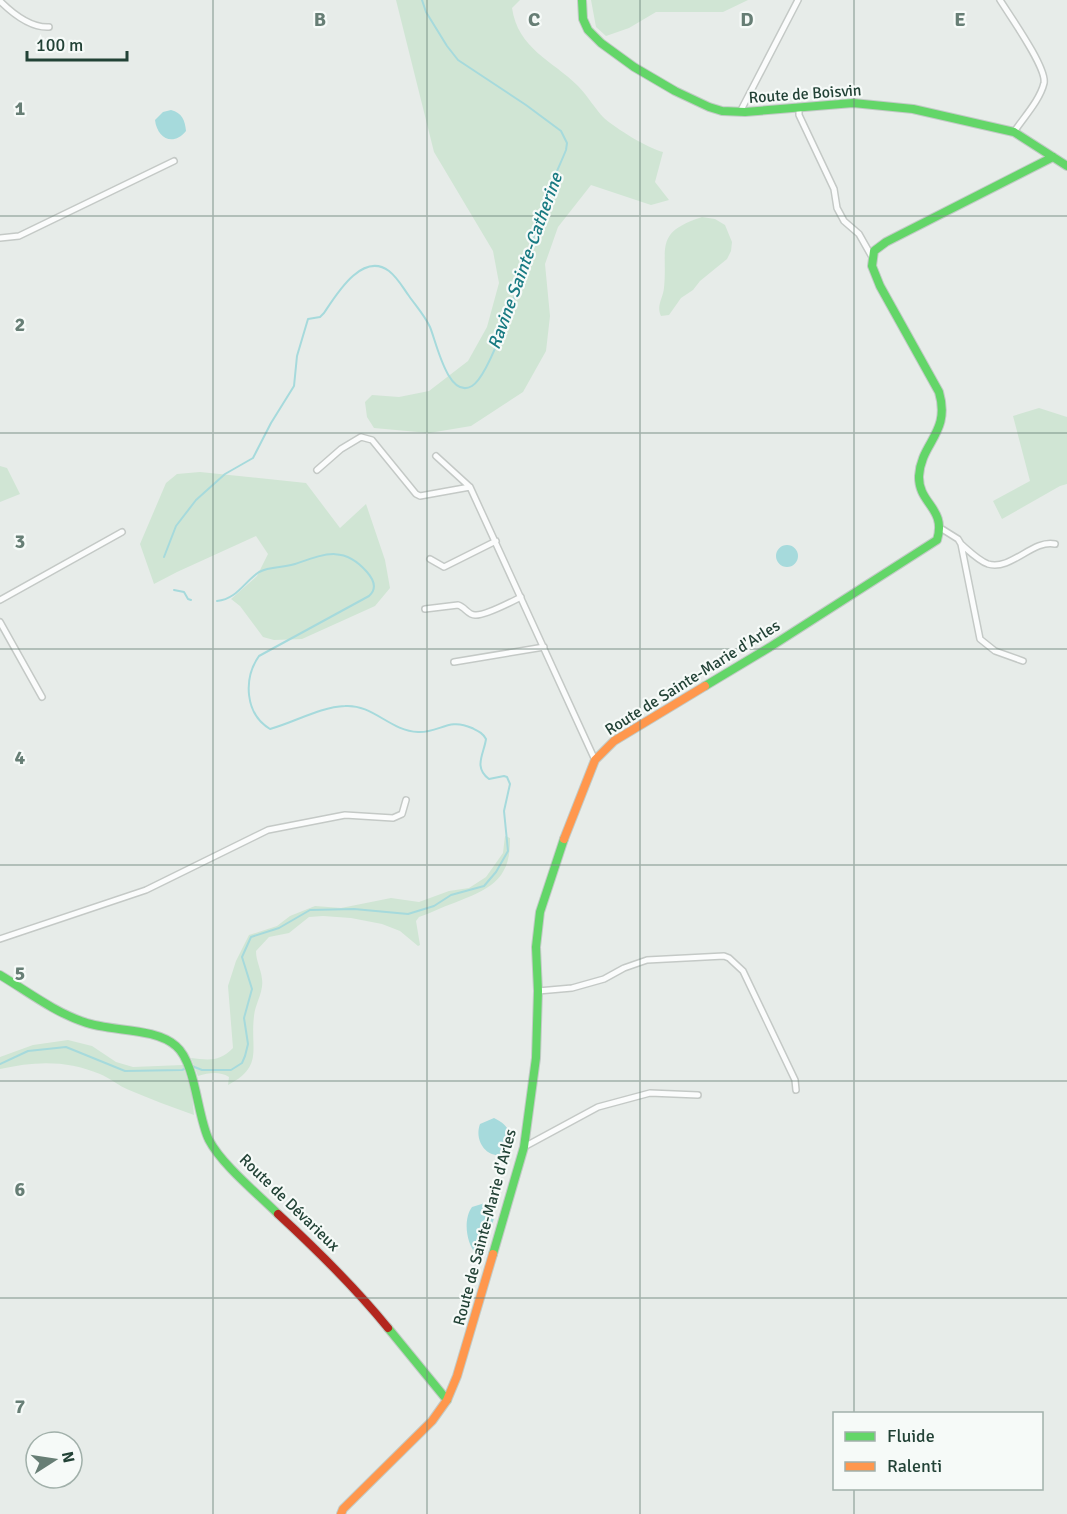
<svg xmlns="http://www.w3.org/2000/svg" width="1067" height="1514" font-family="Signika,sans-serif">
  <rect width="100%" height="100%" fill="#e7ece9"/>
  <!-- green -->
  <path fill="#d0e5d4" d="M 396,0 L 520,0 L 512,8 C 518,49 552,60 578,86 C 588,96 595,109 604,118 C 615,128 649,149 663,152 L 655,182 L 669,200 L 651,205 L 591,185 L 558,227 L 545,264 L 550,316 L 546,351 L 523,392 L 471,426 L 429,433 L 374,428 L 367,417 L 365,402 L 372,395 L 399,397 L 429,391 L 468,361 L 487,327 L 499,283 L 493,251 L 434,152 Z
    M 591,0 L 748,0 L 723,12 L 656,12 L 629,28 L 606,36 L 596,27 Z
    M 702,217 L 715,219 L 725,225 L 732,242 L 731,251 L 727,259 L 700,281 L 693,290 L 681,298 L 669,315 L 661,316 C 656,306 663,298 664,288 C 668,248 653,233 702,217 Z
    M 1039,408 L 1067,417 L 1067,484 L 1060,486 L 1002,519 L 993,501 L 1030,481 L 1013,416 Z
    M 0,466 L 7,468 L 20,494 L 0,502 Z
    M 200,472 L 306,483 L 340,528 L 366,504 L 385,560 L 390,588 L 375,606 L 302,639 L 274,640 L 263,637 L 240,606 L 231,599 L 257,576 L 268,554 L 256,536 L 177,572 L 154,584 L 140,544 L 166,483 L 177,474 Z
    M 505,836 L 510,838 C 511,880 490,889 454,903 C 442,907 431,913 419,917 L 416,921 L 420,945 L 418,946 L 400,931 L 382,924 L 351,918 L 323,916 L 309,917 L 289,933 L 269,937 L 256,951 C 256,961 261,969 262,979 C 264,992 255,1004 254,1016 C 250,1050 264,1066 228,1085 L 229,1077 C 219,1071 209,1073 198,1076 L 191,1058 C 208,1060 220,1062 233,1048 L 228,986 L 236,961 L 249,935 L 277,926 L 290,916 L 315,906 L 341,908 L 391,898 L 419,902 L 449,891 L 469,888 L 486,877 L 503,853 Z
    M 68,1040 L 92,1046 L 116,1062 L 133,1067 L 183,1065 L 192,1094 L 194,1115 C 172,1107 150,1099 129,1090 C 119,1086 110,1078 100,1074 C 67,1060 35,1061 0,1069 L 0,1057 L 33,1045 Z"/>
  <!-- water -->
  <path fill="#a6dadc" d="M 171,110 C 182,113 185,120 186,131 C 173,147 157,138 155,120 L 163,112 Z
    M776 556a11 11 0 1 1 22 0a11 11 0 1 1-22 0Z
    M 494,1118 C 507,1124 512,1133 514,1146 C 496,1168 472,1146 480,1124 Z
    M 485,1203 L 495,1215 L 483,1254 L 476,1254 C 466,1243 463,1219 472,1207 Z"/>
  <g fill="none" stroke-linecap="round" stroke-linejoin="round">
    <!-- stream -->
    <path stroke="#a6dadc" stroke-width="2" d="M 164,557 L 176,526 L 196,500 L 225,474 L 253,458 L 271,423 L 294,386 L 297,356 L 308,319 L 320,317 L 324,313 C 336,295 362,251 389,271 C 398,278 403,288 409,296 C 416,306 425,316 430,327 C 436,341 448,400 472,386 C 496,372 535,229 547,196 C 552,181 560,165 566,150 L 567,143 L 561,131 L 526,105 L 458,60 L 447,46 L 426,12 L 422,0
      M 174,590 L 184,592 L 188,599 L 191,600
      M 0,1064 L 28,1051 L 66,1047 L 125,1071 L 182,1070 L 187,1068
      M 192,1066 L 202,1070 L 231,1070 L 242,1063 L 245,1056 L 248,1044 L 244,1018 L 252,989 L 242,957 L 251,937 L 279,928 L 310,910 L 354,909 L 408,914 L 434,906 L 451,895 L 484,886 L 496,872 L 508,851 L 504,811 L 510,784 L 507,777 L 504,776 L 489,779 C 473,767 484,754 486,739 C 483,733 478,731 472,728 C 448,717 440,733 418,732 C 390,731 373,704 345,706 C 320,707 295,722 270,729 C 245,714 243,679 259,656 L 369,596 C 377,589 374,580 367,572 C 344,545 324,554 295,564 C 283,568 270,566 259,572 C 244,582 237,599 217,601"/>
    <defs>
      <path id="street" d="M 1000,0 C 1010,16 1047,68 1044,83 C 1040,100 1024,117 1014,132
        M 0,1 C 13,14 31,28 49,27
        M 799,109 L 799,115 L 834,189 L 837,208 L 844,221 L 859,234 L 872,257
        M 740,112 L 798,0
        M 0,238 L 19,236 L 174,161
        M 436,456 L 470,487 L 595,760
        M 317,470 L 341,449 L 361,437 L 372,440 L 416,494 L 420,496 L 470,487
        M 942,529 L 958,539 L 961,544 L 980,639 L 995,651 L 1023,661
        M 961,544 C 969,551 979,561 988,564 C 1011,571 1033,539 1055,544
        M 430,559 L 444,567 L 496,541
        M 0,600 L 122,532
        M 425,609 L 458,605 C 465,607 468,615 475,615 C 485,616 511,602 521,597
        M 0,622 L 42,697
        M 454,662 L 544,647
        M 0,939 L 146,890 L 268,830 L 345,815 L 393,818 L 402,814 L 406,800
        M 538,991 L 572,988 L 604,979 L 624,968 L 647,960 L 724,956 L 729,958 L 743,971 L 795,1080 L 796,1090
        M 524,1147 L 598,1107 L 650,1093 L 698,1095"/>
      <path id="fast" d="M 582,0 L 583,19 L 588,30 L 601,43 L 634,67 L 675,91 L 709,107 L 722,111 L 745,112 L 853,103 L 913,109 L 1014,132 L 1067,166
        M 705,686 L 770,647 L 937,540 C 947,508 918,504 919,476 C 921,442 951,433 939,392 L 880,286 L 872,266 L 874,251 L 886,242 L 1053,157
        M 0,975 C 27,991 54,1012 84,1022 C 111,1032 154,1027 176,1046 C 196,1063 197,1116 209,1140 C 222,1165 258,1194 278,1214
        M 493,1254 L 524,1147 L 536,1058 L 538,991 L 536,947 L 540,912 L 564,839
        M 388,1328 L 447,1400"/>
      <path id="slow" d="M 564,839 L 595,760 L 614,741 L 705,686
        M 341,1514 L 343,1509 L 432,1421 L 447,1400 L 457,1376 L 493,1254"/>
      <path id="jam" d="M 278,1214 C 317,1250 354,1286 388,1328"/>
    </defs>
    <!-- street casing -->
    <use href="#street" stroke="#c4c9c6" stroke-width="8"/>
    <!-- fast casing -->
    <use href="#fast" stroke="#c2cac6" stroke-width="10"/>
    <!-- slow casing -->
    <use href="#slow" stroke="#c2cac6" stroke-width="10"/>
    <!-- jam casing -->
    <use href="#jam" stroke="#c2cac6" stroke-width="10"/>
    <!-- street -->
    <use href="#street" stroke="#fbfcfc" stroke-width="5"/>
    <!-- fast -->
    <use href="#fast" stroke="#63d668" stroke-width="8"/>
    <!-- slow -->
    <use href="#slow" stroke="#ff974d" stroke-width="8"/>
    <!-- jam -->
    <use href="#jam" stroke="#b3261e" stroke-width="8"/>
  </g>
  <!-- grid -->
  <path fill="none" stroke="#677e75" stroke-width="1.5" stroke-opacity="0.55" d="M 213,0 L 213,1514M 427,0 L 427,1514M 640,0 L 640,1514M 854,0 L 854,1414M 0,216 L 1067,216M 0,433 L 1067,433M 0,649 L 1067,649M 0,865 L 1067,865M 0,1081 L 1067,1081M 0,1298 L 1067,1298M 854,1488 L 854,1514"/>
  <g text-anchor="middle" stroke-width="4.5" stroke-linejoin="round" paint-order="stroke">
    <!-- street labels -->
    <g font-size="16" fill="#224236" stroke="#f6faf8">
      <text transform="translate(805 93) rotate(-4)" y="6">Route de Boisvin</text>
      <text transform="translate(692 677) rotate(-32)" y="6">Route de Sainte-Marie d'Arles</text>
      <text transform="translate(290 1202) rotate(44)" y="6">Route de Dévarieux</text>
      <text transform="translate(484 1227) rotate(-75)" y="6">Route de Sainte-Marie d'Arles</text>
    </g>
    <!-- water labels -->
    <g font-size="18" font-style="italic" fill="#187a82" stroke="#f6faf8">
      <text transform="translate(525 261) rotate(-70)" y="6">Ravine Sainte-Catherine</text>
    </g>
  </g>
  <g font-size="20" text-anchor="middle" font-weight="bold" fill="#677e75" stroke="#f6faf8" stroke-width="4.5" stroke-linejoin="round" paint-order="stroke">
    <text x="320" y="26">B</text>
    <text x="534" y="26">C</text>
    <text x="747" y="26">D</text>
    <text x="960" y="26">E</text>
    <text x="20" y="115">1</text>
    <text x="20" y="331">2</text>
    <text x="20" y="548">3</text>
    <text x="20" y="764">4</text>
    <text x="20" y="980">5</text>
    <text x="20" y="1196">6</text>
    <text x="20" y="1413">7</text>
  </g>
  <!-- legend -->
  <rect x="833" y="1412" width="210" height="78" fill="#f6faf8" stroke="#a1b0aa" stroke-width="1.5"/>
  <rect x="845" y="1432" width="30" height="9" fill="#63d668" stroke="#a1b0aa" stroke-width="1.5"/>
  <text x="887" y="1442" font-size="18" fill="#224236">Fluide</text>
  <rect x="845" y="1462" width="30" height="9" fill="#ff974d" stroke="#a1b0aa" stroke-width="1.5"/>
  <text x="887" y="1472" font-size="18" fill="#224236">Ralenti</text>
  <!-- north arrow -->
  <g transform="translate(54 1460) rotate(78)"><circle r="28" fill="#f6faf8" stroke="#a1b0aa" stroke-width="1.5"/>
  <path d="M0-4.5L10 22L0 15L-10 22Z" fill="#677e75"/>
  <text y="-9" font-size="16" font-weight="bold" text-anchor="middle" fill="#224236">N</text>
  </g>
  <!-- scale -->
  <path d="M27 51v9h100v-9" fill="none" stroke="#224236" stroke-width="3"/>
  <text x="36" y="51" font-size="18" fill="#224236" stroke="#f6faf8" stroke-width="4.5" paint-order="stroke">100 m</text>
</svg>
